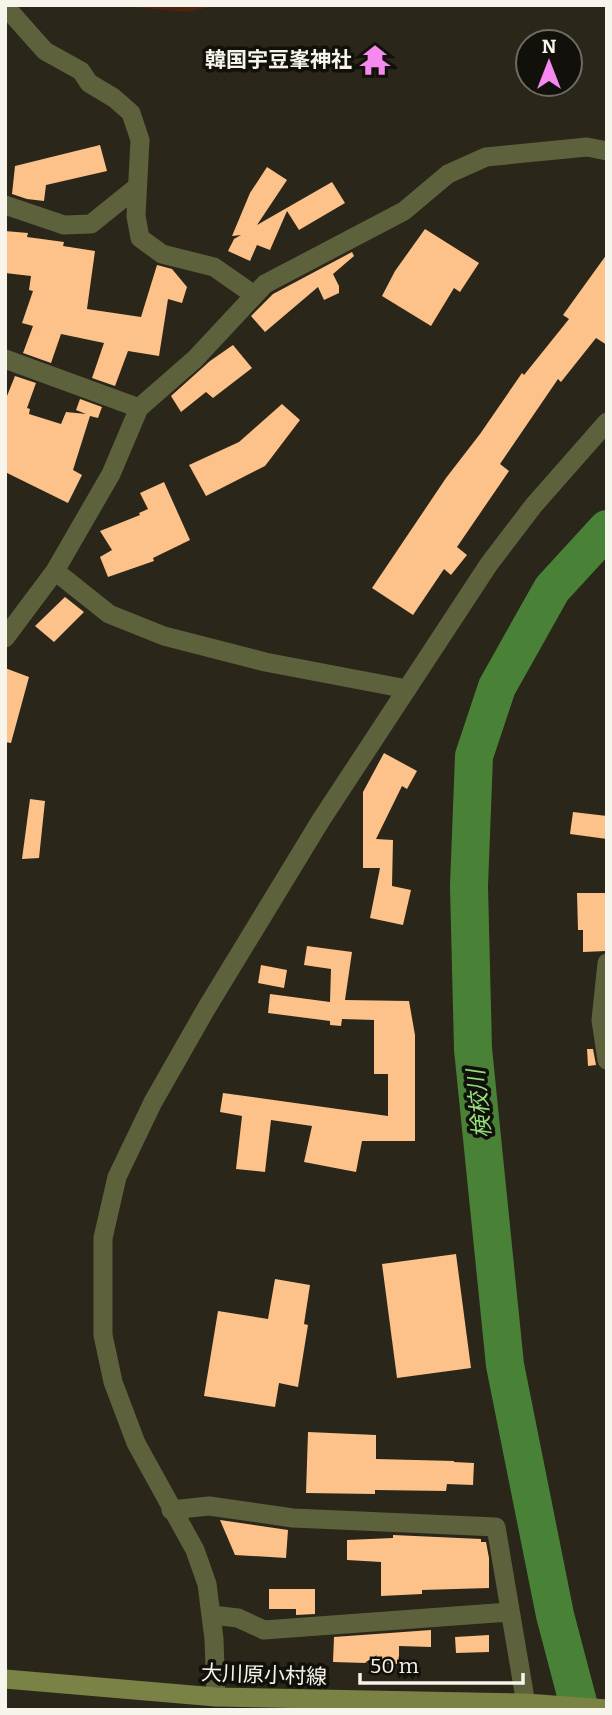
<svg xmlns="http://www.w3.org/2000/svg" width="612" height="1715" font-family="Bitter,'Noto Sans JP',serif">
  <rect width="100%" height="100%" fill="#2b261a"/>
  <!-- green -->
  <path fill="#51220f" d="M 112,5 L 219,5 L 187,12 Z"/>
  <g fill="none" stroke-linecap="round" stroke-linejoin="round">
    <!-- river -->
    <path stroke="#498236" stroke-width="38" d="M 580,1710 L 555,1615 L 505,1365 L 473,1049 L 469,886 L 474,756 L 497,687 L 552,589 L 607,529"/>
  </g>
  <!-- building -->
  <path fill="#fcc289" d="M 100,145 L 107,171 L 46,185 L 44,201 L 27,199 L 12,194 L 15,166 Z
    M 267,167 L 287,180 L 257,225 L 332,182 L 345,203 L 299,230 L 287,211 L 270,250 L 257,245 L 250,261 L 228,251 L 234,239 L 241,235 L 232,236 L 250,193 Z
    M 425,229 L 479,263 L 460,292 L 454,288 L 431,326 L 382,296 L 395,271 Z
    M 5,231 L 28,233 L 27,237 L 64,242 L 63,246 L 95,251 L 87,309 L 141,317 L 157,265 L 172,269 L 187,287 L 182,303 L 168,299 L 159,356 L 128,351 L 115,386 L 92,378 L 104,343 L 61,334 L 51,363 L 23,353 L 33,326 L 22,323 L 33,291 L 29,290 L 31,276 L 5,273 L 7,251 L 5,251 Z
    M 352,252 L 354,256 L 333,274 L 339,286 L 339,293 L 324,300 L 318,287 L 265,332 L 251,316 L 273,294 Z
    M 607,254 L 607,345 L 596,338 L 561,382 L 558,379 L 500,464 L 509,471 L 457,547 L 467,555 L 451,575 L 444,569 L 413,615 L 372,588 L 446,478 L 480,434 L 522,373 L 524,375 L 569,319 L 563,315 Z
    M 233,345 L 252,368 L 213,398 L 206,392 L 181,412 L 171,396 L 210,361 Z
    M 15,376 L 36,383 L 27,408 L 30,409 L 29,414 L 61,424 L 66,412 L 86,414 L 76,410 L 80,399 L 102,407 L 98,418 L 90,416 L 73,470 L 82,475 L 68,503 L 5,472 L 5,401 Z
    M 282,404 L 300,420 L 265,466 L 206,496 L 189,465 L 239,442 Z
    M 164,482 L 190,540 L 153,558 L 154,561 L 108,577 L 100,557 L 112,550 L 100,531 L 140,515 L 139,513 L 148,509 L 140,493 Z
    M 65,597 L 84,612 L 54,642 L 35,626 Z
    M 5,668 L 29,677 L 11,743 L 5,742 Z
    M 384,753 L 417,771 L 407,789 L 402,786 L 376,839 L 393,840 L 392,886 L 411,890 L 403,925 L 370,918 L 380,868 L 363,868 L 363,792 Z
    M 30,799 L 45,801 L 39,858 L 22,859 Z
    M 573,812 L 607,816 L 607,839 L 570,834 Z
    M 577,893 L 607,893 L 606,951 L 583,952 L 583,930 L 578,930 Z
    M 307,946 L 352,952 L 345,1000 L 409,1001 L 415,1035 L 415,1141 L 362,1141 L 356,1172 L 304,1162 L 312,1126 L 271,1120 L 265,1172 L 236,1169 L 242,1116 L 220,1112 L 223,1093 L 388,1116 L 388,1074 L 374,1074 L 374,1020 L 342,1019 L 341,1026 L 330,1025 L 330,1021 L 268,1013 L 270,994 L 330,1002 L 331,969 L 304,965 Z
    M 261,965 L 287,970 L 284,988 L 258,983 Z
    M 587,1049 L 593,1049 L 596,1065 L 588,1066 Z
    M 456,1254 L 471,1368 L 397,1378 L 382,1264 Z
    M 275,1279 L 310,1285 L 304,1324 L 308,1325 L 298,1387 L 279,1383 L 275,1407 L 204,1396 L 218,1311 L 268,1319 Z
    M 308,1432 L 376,1435 L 376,1459 L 454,1461 L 454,1462 L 474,1463 L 473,1485 L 447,1484 L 446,1491 L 375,1490 L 375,1494 L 306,1493 Z
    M 220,1520 L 288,1530 L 286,1558 L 235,1555 Z
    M 393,1535 L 481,1539 L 481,1542 L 486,1542 L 489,1558 L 489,1588 L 422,1590 L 422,1594 L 381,1596 L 381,1562 L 347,1560 L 347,1540 L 393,1538 Z
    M 269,1589 L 315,1589 L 315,1614 L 296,1615 L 296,1609 L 269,1609 Z
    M 431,1630 L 431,1647 L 399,1646 L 399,1664 L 333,1662 L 334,1637 Z
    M 489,1635 L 489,1652 L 456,1653 L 455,1637 Z"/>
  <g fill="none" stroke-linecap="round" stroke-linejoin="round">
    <!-- minor -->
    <path stroke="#5d613c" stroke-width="19" d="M 5,6 L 45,51 L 81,71 L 89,83 L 114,98 L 131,113 L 140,140 L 136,216 L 140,238 L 162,254 L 214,267 L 254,295
      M 5,205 L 64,225 L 91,224 L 137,187
      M 5,359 L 139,408
      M 55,571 L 109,614 L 164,636 L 265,662 L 407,689
      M 5,638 L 55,571 L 111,474 L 139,408 L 195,359 L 265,284 L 404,211 L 448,174 L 486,157 L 587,147 L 607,151
      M 607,963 L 601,1020 L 607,1060
      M 171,1510 L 209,1506 L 293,1518 L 496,1527 L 527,1710
      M 212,1615 L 238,1618 L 264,1630 L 509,1612"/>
    <!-- tertiary -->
    <path stroke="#5d613c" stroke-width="19" d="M 216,1697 L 214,1639 L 207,1584 L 195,1550 L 136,1443 L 113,1382 L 103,1335 L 103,1238 L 117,1177 L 153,1102 L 206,1009 L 321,820 L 489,564 L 534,505 L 607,422"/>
    <!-- secondary -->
    <path stroke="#7b8245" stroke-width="19" d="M 5,1679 L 216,1697 L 526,1703 L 607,1709"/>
  </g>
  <!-- icons -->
  <defs>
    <symbol id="temple-bare" viewBox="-9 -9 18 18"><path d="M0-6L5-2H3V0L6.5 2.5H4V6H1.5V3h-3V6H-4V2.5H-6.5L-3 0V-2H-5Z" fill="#f589ef" stroke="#12100a" stroke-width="2.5" paint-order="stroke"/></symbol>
  </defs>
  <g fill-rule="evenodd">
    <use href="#temple-bare" x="353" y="38" width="44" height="44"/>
  </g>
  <g text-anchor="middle" stroke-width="7" stroke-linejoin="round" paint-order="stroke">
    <!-- poi labels -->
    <g font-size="21" font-weight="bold" fill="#f7f4eb" stroke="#12100a" text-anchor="end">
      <text x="352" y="67">韓国宇豆峯神社</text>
    </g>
    <!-- street labels -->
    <g font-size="21" fill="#f7f4eb" stroke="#12100a">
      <text transform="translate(264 1675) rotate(2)" y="7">大川原小村線</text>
    </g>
    <!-- water labels -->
    <g font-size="23" font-style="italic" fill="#93e07b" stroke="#12100a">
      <text transform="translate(479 1104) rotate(-96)" y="8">検校川</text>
    </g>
  </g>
  <!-- border -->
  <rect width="612" height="1715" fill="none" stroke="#f7f4eb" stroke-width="14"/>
  <!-- north arrow -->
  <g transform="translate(549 63)"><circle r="33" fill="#12100a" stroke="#6e6b64" stroke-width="2"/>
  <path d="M0-5L12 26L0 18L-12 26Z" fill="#f589ef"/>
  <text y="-10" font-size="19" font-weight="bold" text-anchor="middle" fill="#f7f4eb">N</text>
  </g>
  <!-- scale -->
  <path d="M360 1673v10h163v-10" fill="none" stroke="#f7f4eb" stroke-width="3.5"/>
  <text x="370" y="1673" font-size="21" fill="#f7f4eb" stroke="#12100a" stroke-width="5" paint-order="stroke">50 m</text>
</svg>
